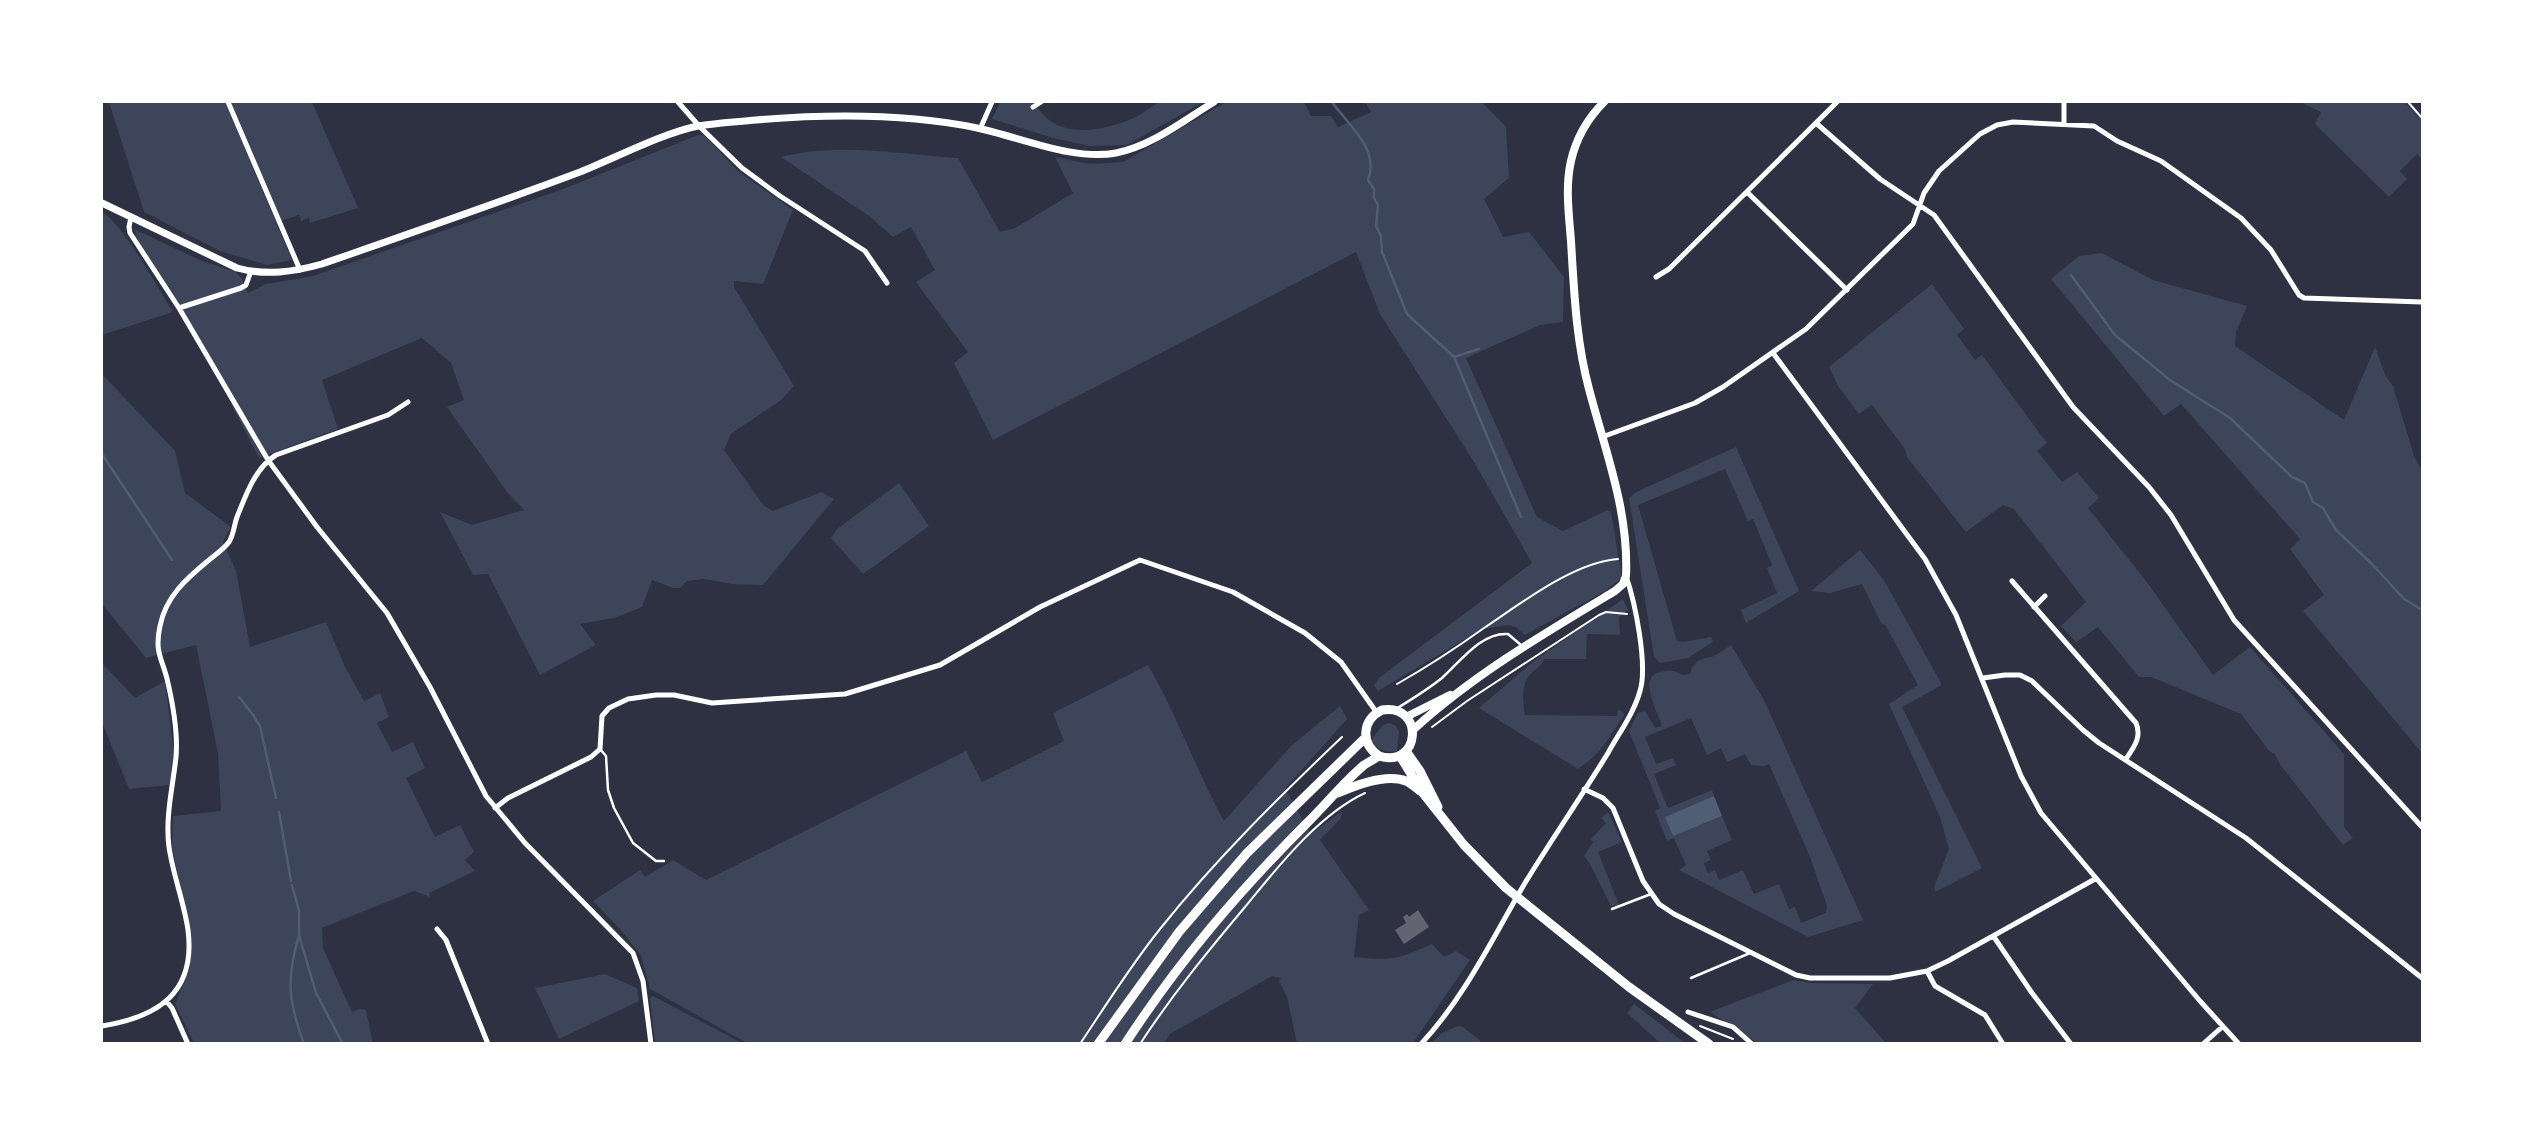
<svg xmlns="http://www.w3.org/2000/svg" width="2524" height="1145" font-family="'PT Sans Narrow',sans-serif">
  <rect width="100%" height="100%" fill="#2d3142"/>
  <!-- green -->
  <path fill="#3c4559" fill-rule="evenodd" d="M 109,102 L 225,102 L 292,260 L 267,265 L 220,251 L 144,212 Z
    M 230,102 L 312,102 L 358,208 L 310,223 L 309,218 L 301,221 L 299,215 L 281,221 Z
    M 1000,102 L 1033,102 C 1039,109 1044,117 1052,122 C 1075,137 1112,128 1136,117 C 1144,113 1151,106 1159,103 C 1170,98 1190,102 1203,102 L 1127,145 L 1090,146 L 1053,138 L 992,119 Z
    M 1226,102 L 1304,102 L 1311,116 L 1331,116 L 1338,127 L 1371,112 L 1365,102 L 1482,102 L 1506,127 L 1509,178 L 1484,199 L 1503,237 L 1529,232 L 1564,277 L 1563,322 L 1540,325 L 1466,358 L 1537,517 L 1563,531 L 1608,510 L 1611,512 L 1622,578 L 1605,591 L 1525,635 L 1515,627 L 1508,625 L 1482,629 L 1378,691 L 1374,686 L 1379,678 L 1532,563 L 1474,462 L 1380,314 L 1356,252 L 993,440 L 954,363 L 968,352 L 916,282 L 935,270 L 911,227 L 893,237 L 869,216 L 781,157 C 837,142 900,154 958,158 L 1000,232 L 1015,228 L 1073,193 L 1055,157 L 1090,164 L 1123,162 Z
    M 2300,102 L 2405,102 L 2422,121 L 2422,159 L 2417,154 L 2400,171 L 2407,179 L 2389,197 L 2315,124 L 2321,112 Z
    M 698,135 L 704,135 L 738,171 L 793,210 L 763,284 L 734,281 L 734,287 L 794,386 L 781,400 L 731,434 L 724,450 L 764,506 L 773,511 L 821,492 L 834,499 L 763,585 L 732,584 L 704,579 L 687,581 L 680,588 L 673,588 L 652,580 L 642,607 L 614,618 L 580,624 L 596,645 L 540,675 L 488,574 L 473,575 L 440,512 L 472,525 L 524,510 L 507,492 L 447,407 L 464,400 L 451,363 L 422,338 L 322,380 L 338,429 L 259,458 L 180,304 L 139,244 L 134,229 L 202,261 L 236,272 L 242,279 L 248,293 L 266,284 L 313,276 L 563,189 Z
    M 102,212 C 122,222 159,290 173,312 L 102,335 Z
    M 2102,253 L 2153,280 L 2247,306 L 2236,332 L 2235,346 L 2344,420 L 2375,347 L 2386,377 L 2393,386 L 2414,456 L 2422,471 L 2422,753 L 2303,611 L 2324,595 L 2290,549 L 2300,539 L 2181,404 L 2164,416 L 2051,279 L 2079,256 Z
    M 1932,284 L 1964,329 L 1957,335 L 1975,360 L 1982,355 L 2047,443 L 2037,451 L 2062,482 L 2077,472 L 2099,498 L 2088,508 L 2146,581 L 2213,675 L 2250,647 L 2344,754 L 2344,827 L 2353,838 L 2343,845 L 2281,766 L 2275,754 L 2269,751 L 2241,714 L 2151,677 L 2139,677 L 2098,627 L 2076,642 L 2061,626 L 2086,602 L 2014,509 L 2003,505 L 1966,532 L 1907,457 L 1905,449 L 1872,405 L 1859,414 L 1838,386 L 1829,367 Z
    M 102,374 L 175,451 L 185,493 L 231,527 L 223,542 L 236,571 L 250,647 L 326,622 L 345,667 L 364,701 L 380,693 L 389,717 L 377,723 L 392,752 L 413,742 L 425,768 L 406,778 L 435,837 L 460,825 L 474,852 L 465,860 L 475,871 L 429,893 L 430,897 L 414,891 L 322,928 L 323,948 L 352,1012 L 359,1009 L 366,1010 L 373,1043 L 194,1043 L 175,1004 L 190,968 L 189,930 L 172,846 L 173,816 L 221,811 L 218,753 L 196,645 L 146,658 L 102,604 Z
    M 1736,447 L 1799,591 L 1746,623 L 1741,610 L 1777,593 L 1767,568 L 1772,565 L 1753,519 L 1748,521 L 1725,469 L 1638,505 L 1677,641 L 1683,642 L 1711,637 L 1713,642 L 1688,658 L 1660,663 L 1654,657 L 1629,498 L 1636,492 Z
    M 899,483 L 929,526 L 863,574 L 831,538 L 837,529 Z
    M 1860,550 L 1884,580 L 1942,685 L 1902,707 L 1982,868 L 1935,892 L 1934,887 L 1949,849 L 1940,817 L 1889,704 L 1918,685 L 1885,625 L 1881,623 L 1862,584 L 1830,593 L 1811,591 Z
    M 1623,599 L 1628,610 L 1619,617 L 1620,635 L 1587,634 L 1586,659 L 1544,659 C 1541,668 1534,669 1529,676 C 1521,686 1523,703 1525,715 L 1617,716 L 1618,710 L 1622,711 L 1624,715 C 1610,737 1600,755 1578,769 L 1479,708 L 1534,661 Z
    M 1731,645 L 1764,700 L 1863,920 L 1808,937 L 1679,870 L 1686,865 L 1674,838 L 1667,841 L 1655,811 L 1660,808 L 1629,731 L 1638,713 L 1645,711 L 1655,728 L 1662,726 C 1657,711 1637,676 1661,672 C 1669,670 1675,670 1682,675 L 1690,674 C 1692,662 1700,659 1711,657 C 1718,655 1725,649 1731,645 ZM 1691,718 L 1707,755 L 1721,748 L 1727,762 L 1745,754 L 1751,765 L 1764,766 L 1769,764 L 1810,857 L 1827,906 L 1826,913 L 1801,923 L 1795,907 L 1789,909 L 1779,884 L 1754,894 L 1743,870 L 1719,880 L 1715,870 L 1708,873 L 1704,863 L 1711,860 L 1707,851 L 1732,840 L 1722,816 L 1673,835 L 1699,803 L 1714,796 L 1712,790 L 1668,808 L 1654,774 L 1676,765 L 1673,758 L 1656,764 L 1645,737 Z
    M 102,663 L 135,698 L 165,681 L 174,755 L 170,785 L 129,789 L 102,722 Z
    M 1148,665 C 1177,715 1196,770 1224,821 L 1292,745 L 1340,706 L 1347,719 L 1285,789 L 1311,834 L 1342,811 L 1341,818 L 1320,840 L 1369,910 L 1359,915 L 1354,957 C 1392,961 1398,959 1432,944 L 1444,957 L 1456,951 L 1470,960 L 1413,1043 L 1297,1043 L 1287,997 L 1279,981 L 1281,978 L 1272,976 L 1170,1034 L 1164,1043 L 747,1043 L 650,989 L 641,956 L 621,930 L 593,901 L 640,870 L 645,877 L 673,860 L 706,880 L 966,751 L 982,782 L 1064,741 L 1053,713 Z
    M 1389,723 L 1396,726 L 1399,732 L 1397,751 C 1385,753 1377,750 1371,740 L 1383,725 Z
    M 1608,812 L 1622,842 L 1598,852 L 1619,905 L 1611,906 L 1590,864 L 1584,856 L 1593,842 L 1591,839 L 1606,823 L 1601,818 Z
    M 605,974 L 637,988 L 639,1001 L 559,1039 L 535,988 Z
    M 1793,980 L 1812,983 L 1873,984 L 1855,1008 L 1886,1043 L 1757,1043 L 1710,1012 Z
    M 653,996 L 742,1043 L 655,1043 L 650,998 Z
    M 1634,1004 L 1685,1043 L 1660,1043 L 1627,1013 Z
    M 1458,1026 L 1463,1027 L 1483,1043 L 1431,1043 L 1442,1033 Z"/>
  <!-- water -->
  <path fill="#4f5d75" d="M 1714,796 L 1722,816 L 1673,836 L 1665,817 Z"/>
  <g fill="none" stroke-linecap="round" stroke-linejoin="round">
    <!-- stream -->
    <path stroke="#4f5d75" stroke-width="2.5" d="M 1332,102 C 1348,125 1380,149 1368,180 L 1374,189 L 1374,198 L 1378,205 L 1376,226 L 1381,236 L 1382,252 L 1407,314 L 1454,357 L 1521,517
      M 2071,275 L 2115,335 L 2170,380 L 2230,418 L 2292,477 L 2305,483 L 2313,502 L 2323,508 L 2336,530 L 2372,564 L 2404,599 L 2422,610
      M 1454,357 L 1479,349
      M 102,454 L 172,560
      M 239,697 L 254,716
      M 255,718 L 260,726 L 276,798
      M 279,812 L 291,881
      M 292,885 L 299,911 L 299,935 L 316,993 L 343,1044
      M 299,935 C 286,980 288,1000 304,1044"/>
  </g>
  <!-- building -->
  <path fill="#626471" d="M 1418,910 L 1429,927 L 1404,944 L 1395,930 L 1406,923 L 1403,917 L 1407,914 L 1409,917 Z"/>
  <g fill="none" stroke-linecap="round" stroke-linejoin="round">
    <!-- path -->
    <path stroke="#fff" stroke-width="2" d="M 2408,102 L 2422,118
      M 1397,684 C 1427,667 1456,648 1484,628 C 1520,604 1574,562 1618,559
      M 1432,727 L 1467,701 L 1599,615 L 1606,612 L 1627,614
      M 1700,1026 L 1733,1039
      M 1080,1044 C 1106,1005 1131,965 1160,929 C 1215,860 1278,798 1342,737
      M 1140,1044 C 1172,995 1208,951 1245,907 C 1277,868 1318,815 1365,793"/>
    <!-- service -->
    <path stroke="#fff" stroke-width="2.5" d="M 1396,709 C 1412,699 1427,690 1442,678 C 1460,662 1481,632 1508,634 L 1521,645
      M 600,749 L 606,756 L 608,790 L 614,808 L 633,843 L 656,861 L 664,861
      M 1612,909 L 1651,894
      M 1691,978 L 1750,953"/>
    <!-- minor -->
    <path stroke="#fff" stroke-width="5" d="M 228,102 L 300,270
      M 678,102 L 699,126 L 742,168 L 780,196 L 865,251 L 887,283
      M 2064,102 L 2064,124
      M 1033,107 L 1041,102
      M 1816,123 L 1880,179 L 1934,215 L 2073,407 L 2149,487 L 2171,515 L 2234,620 L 2422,827
      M 980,129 L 992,102
      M 1747,192 L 1847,290
      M 131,217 L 129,227 L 130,233 L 179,308 L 268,460 L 317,527 L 387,613 L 430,687 L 486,796 L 525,843 L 633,953 L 643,981 L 651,1044
      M 1656,277 L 1669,269 L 1837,102
      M 179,308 L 241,288 L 246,285 L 251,271
      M 1773,353 L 1925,559 L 1956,615 L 2021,776 L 2041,813 L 2200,1001 L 2239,1044
      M 1602,437 L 1695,403 L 1723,387 L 1806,329 L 1913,224 L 1924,193 L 1939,171 L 1980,134 L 1997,125 L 2013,122 L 2094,126 L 2117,141 L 2161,161 L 2241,218 L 2271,250 L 2299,295 L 2304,298 L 2422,302
      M 2012,581 L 2136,723 C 2142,737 2134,747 2126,759
      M 2034,607 L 2045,596
      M 1983,678 L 2005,675 L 2020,675 L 2032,681 L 2083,730 L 2099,743 L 2246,838 L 2422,978
      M 1584,789 L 1603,798 L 1613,808 L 1643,881 L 1659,904 L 1674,914 L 1796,975 L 1810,978 L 1890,978 L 1927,971 L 1948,961 L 2095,879
      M 495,808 L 508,798 L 591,757 L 600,749 L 602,716 L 609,708 L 628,699 L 656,695 L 674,695 L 712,703 L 845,694 L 940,665 L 1040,607 L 1140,560 L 1233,592 L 1305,633 L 1341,662 L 1377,713
      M 437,929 L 446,940 L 488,1044
      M 1994,937 L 2032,993 L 2071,1044
      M 1927,971 L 1935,986 L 1985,1015 L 2003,1044
      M 167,1002 L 172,1008 L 188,1044
      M 1688,1012 L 1733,1027 L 1752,1044
      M 102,1026 C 158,1017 196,993 188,930 C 184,902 173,875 169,847 C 165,817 173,786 176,757 C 178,734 173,705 168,683 C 163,659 154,654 160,626 C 166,596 187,578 209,560 C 216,554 224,549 229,542 C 234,534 234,525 237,517 C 246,495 255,468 276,455 L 388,415 L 408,402
      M 1421,1044 C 1465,997 1493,937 1525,883 C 1552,839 1581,797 1608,753 C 1619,733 1634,713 1640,691 C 1648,665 1635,602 1626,576
      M 2203,1044 L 2222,1027"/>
    <!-- tertiary -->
    <path stroke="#fff" stroke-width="7" d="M 102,203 L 237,268 C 266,276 293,272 322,264 C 408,234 495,204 580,172 C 615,158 663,133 698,126 C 717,123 737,122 756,120 C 829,114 905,113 977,128 C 1020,137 1073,161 1116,153 C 1152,146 1184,120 1214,102"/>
    <!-- secondary -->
    <path stroke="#fff" stroke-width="8" d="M 1406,717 L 1450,695
      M 1413,730 C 1473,675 1545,633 1615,591 L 1623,584 L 1626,576 C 1629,511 1605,450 1589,389 C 1576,341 1574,290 1571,241 C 1569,215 1565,187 1571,161 C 1576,139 1588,118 1604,102"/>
    <!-- primary -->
    <path stroke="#fff" stroke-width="9" d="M 1406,751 L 1420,771 L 1438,807
      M 1400,756 L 1422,792 L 1464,845 L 1506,888 L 1629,987 L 1709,1044
      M 1338,793 C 1356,785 1386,773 1406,781 C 1411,783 1416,788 1420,791
      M 1098,1044 L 1179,932 L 1247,853 L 1365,738
      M 1125,1044 C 1179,961 1238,892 1308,822 C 1327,803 1344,782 1364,765 L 1379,756 C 1421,769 1425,703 1382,710 C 1362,720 1360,743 1379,756"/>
  </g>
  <!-- border -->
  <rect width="2524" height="1145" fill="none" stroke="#ffffff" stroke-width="206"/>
</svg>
